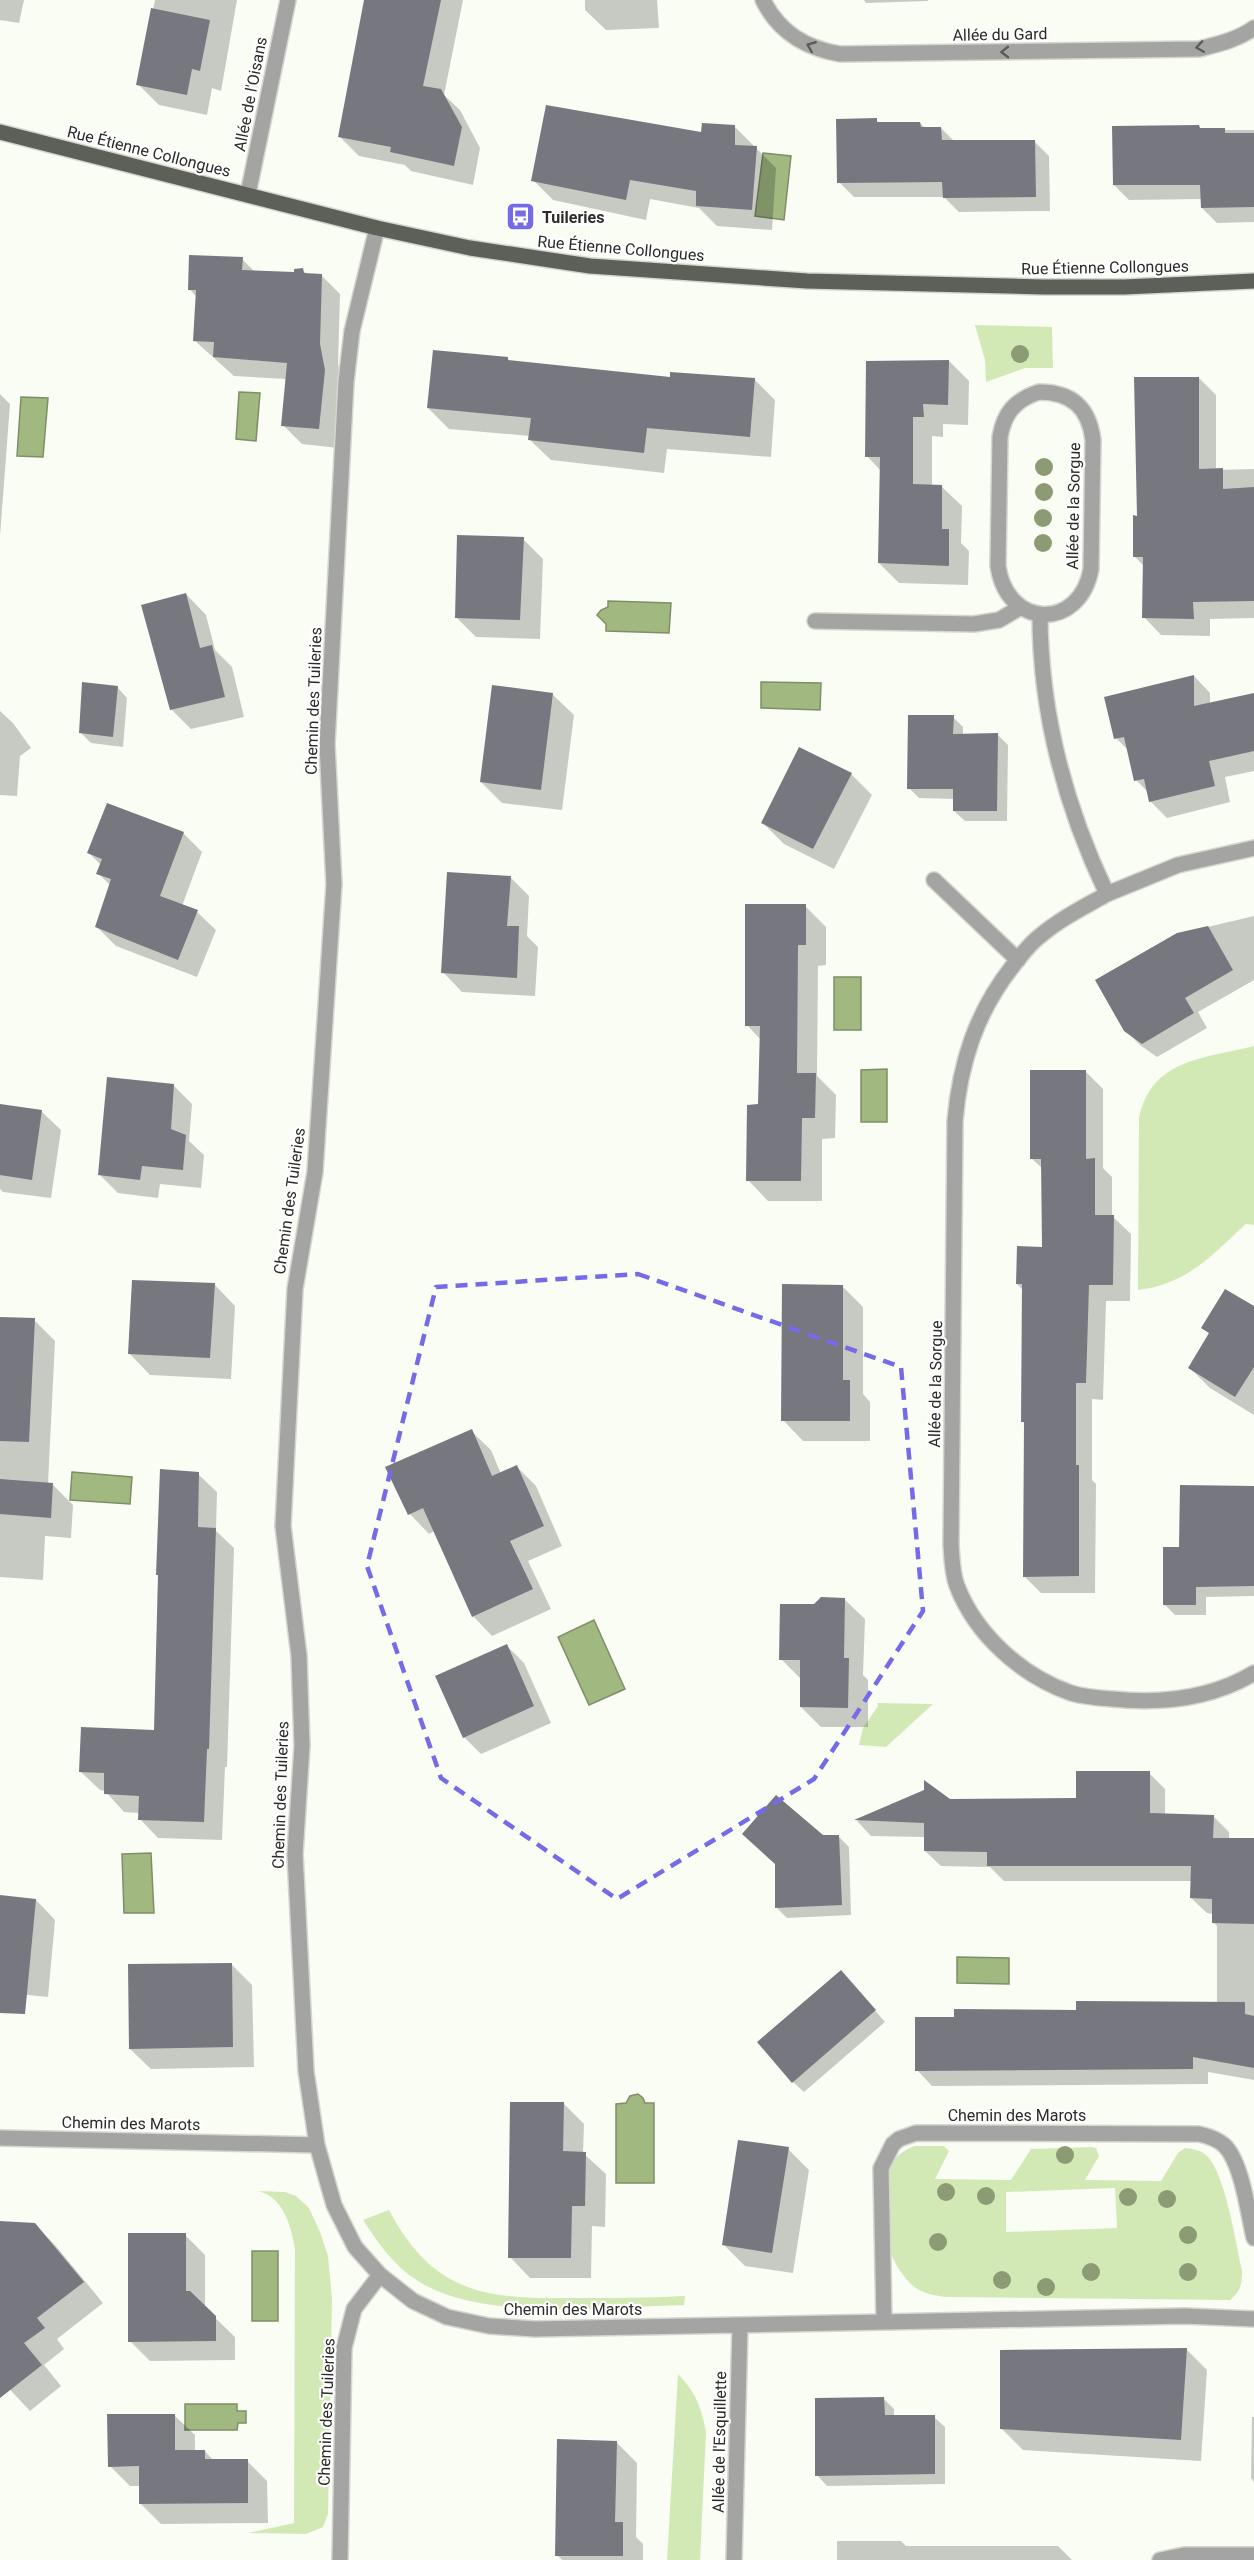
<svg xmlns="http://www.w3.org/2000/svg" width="1254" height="2560" font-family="Roboto,sans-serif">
  <rect width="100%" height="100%" fill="#f9fdf4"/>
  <!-- green -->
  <path fill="#d2e9b6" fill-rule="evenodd" d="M 975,325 L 1052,327 L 1053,368 L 1025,368 L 986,382 L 985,360 Z
    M 1254,1046 L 1254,1225 L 1246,1224 C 1211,1256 1187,1284 1138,1290 L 1139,1118 C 1152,1058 1204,1059 1254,1046 Z
    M 877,1703 L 933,1704 L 886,1747 L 859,1745 L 863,1728 L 878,1706 Z
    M 915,2146 L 944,2146 L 949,2151 L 935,2179 L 1011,2180 L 1031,2149 L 1092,2147 L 1096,2148 L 1099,2156 L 1085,2180 L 1161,2181 L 1178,2153 L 1185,2148 C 1193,2149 1201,2150 1207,2156 C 1225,2173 1236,2244 1242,2271 C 1242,2284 1241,2291 1230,2300 L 945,2297 C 932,2295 920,2293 911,2284 C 902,2275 893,2261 889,2249 C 887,2241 888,2173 891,2166 C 896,2155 904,2150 915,2146 ZM 1115,2188 L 1117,2228 L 1006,2232 L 1006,2192 Z
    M 258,2191 L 285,2192 L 296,2196 L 309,2208 L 320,2232 L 328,2256 L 332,2299 L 328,2514 L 323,2527 L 306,2534 L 248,2533 L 294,2523 L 295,2249 C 291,2227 284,2197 258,2191 Z
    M 389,2210 C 434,2295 487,2299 574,2298 C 611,2298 648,2298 685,2296 L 684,2305 C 608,2307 483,2322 418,2281 C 394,2266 378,2243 363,2220 Z
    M 678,2374 C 696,2393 701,2406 706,2432 L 700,2560 L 667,2560 Z"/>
  <!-- water -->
  <path fill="#a1b881" stroke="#7e8e67" stroke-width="1.5" d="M 763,153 L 791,156 L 784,220 L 755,216 Z
    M 239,392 L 260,393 L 256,441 L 236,439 Z
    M 21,397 L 48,398 L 43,457 L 17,456 Z
    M 608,601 L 671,603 L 669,633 L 606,631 L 606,624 L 597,615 L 601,610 L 608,607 Z
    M 761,682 L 821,683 L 820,710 L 761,708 Z
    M 834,977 L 861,977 L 861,1030 L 834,1030 Z
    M 887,1069 L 887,1122 L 861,1122 L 861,1070 Z
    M 72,1472 L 132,1477 L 130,1504 L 70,1500 Z
    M 594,1620 L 625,1689 L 589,1705 L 558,1637 Z
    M 151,1853 L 154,1913 L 124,1913 L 122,1854 Z
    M 957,1957 L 1009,1958 L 1009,1984 L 957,1983 Z
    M 638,2094 L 643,2098 L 645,2103 L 654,2103 L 654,2183 L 616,2183 L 616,2104 L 626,2103 L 630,2096 Z
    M 252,2251 L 278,2251 L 278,2321 L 252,2321 Z
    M 185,2404 L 237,2404 L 237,2411 L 246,2411 L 246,2423 L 238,2423 L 237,2430 L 185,2430 Z"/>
  <!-- shadow -->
  <path fill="#0003" d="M 0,0 L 24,0 L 19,23 L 0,20 Z
    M 155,0 L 237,0 L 221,91 L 212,88 L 207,115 L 159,105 L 138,84 Z
    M 365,0 L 463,0 L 444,95 L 460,110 L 480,148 L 473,185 L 411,171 L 405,165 L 359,156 L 339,136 Z
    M 585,0 L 657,0 L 659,28 L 606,30 L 585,10 Z
    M 864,0 L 928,0 L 928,1 L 866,3 Z
    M 876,120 L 880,124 L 920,123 L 925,128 L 941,128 L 955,142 L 1034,141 L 1049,156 L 1050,211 L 959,212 L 944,197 L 854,197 L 839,182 Z
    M 735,127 L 776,168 L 772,230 L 717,226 L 699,208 L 650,199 L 646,220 L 553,200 L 533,180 Z
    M 1199,127 L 1202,130 L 1254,130 L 1254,222 L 1217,223 L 1202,208 L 1202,199 L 1129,200 L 1114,185 Z
    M 242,259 L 255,272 L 295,274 L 302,270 L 307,274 L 321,275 L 340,294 L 338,364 L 344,390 L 338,448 L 302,444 L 283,425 L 287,379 L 234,376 L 195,341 L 197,297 L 189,289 Z
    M 508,359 L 511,362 L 671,378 L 754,379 L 775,400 L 771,457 L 667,449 L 664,473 L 551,460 L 530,440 L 530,436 L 449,429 L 428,408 Z
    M 949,361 L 969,381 L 968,425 L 943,424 L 943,437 L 932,436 L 932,486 L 941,486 L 962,506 L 961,543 L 969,551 L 968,585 L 899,583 L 879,563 L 881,471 L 867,456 Z
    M 1199,378 L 1216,395 L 1216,470 L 1254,469 L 1254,618 L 1210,619 L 1210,636 L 1161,635 L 1144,617 L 1144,566 L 1134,556 L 1139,517 Z
    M 0,394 L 10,404 L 0,536 Z
    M 523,539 L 543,559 L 540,639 L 476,637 L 456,617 Z
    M 186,594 L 206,615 L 215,650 L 232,667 L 244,717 L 191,729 L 171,709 Z
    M 1194,676 L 1210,693 L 1210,704 L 1254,694 L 1254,771 L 1225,777 L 1230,802 L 1167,818 L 1150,801 L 1149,793 L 1136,780 L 1129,751 L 1116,738 Z
    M 117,687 L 127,698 L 123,747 L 91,743 L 80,732 Z
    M 552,694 L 574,715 L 562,810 L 502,803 L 481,782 Z
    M 0,711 L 13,723 L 31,748 L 20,756 L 17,796 L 0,795 Z
    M 953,717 L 963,727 L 963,735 L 998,735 L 1008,745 L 1007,821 L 965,821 L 954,811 L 954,799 L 919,798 L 909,788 Z
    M 851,774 L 872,795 L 834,869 L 784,844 L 763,823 Z
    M 183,833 L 202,852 L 182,906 L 197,912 L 216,930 L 197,977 L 116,946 L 97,927 L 111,886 L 98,873 L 101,865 L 89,853 Z
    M 510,877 L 529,896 L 527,936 L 538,947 L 535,996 L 462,992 L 443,972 Z
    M 805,906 L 826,927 L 826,965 L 818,966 L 817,1076 L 836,1095 L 835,1138 L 822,1139 L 822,1201 L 768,1201 L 748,1180 L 759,1106 L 761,1040 L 747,1025 Z
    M 1254,916 L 1254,980 L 1198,1012 L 1207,1028 L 1157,1057 L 1140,1045 L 1125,1030 L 1178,934 Z
    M 1086,1072 L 1103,1089 L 1103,1168 L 1112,1177 L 1112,1216 L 1131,1234 L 1130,1301 L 1106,1301 L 1103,1400 L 1092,1399 L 1092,1480 L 1096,1484 L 1095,1593 L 1041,1593 L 1024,1576 L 1026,1425 L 1023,1422 L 1023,1290 L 1017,1284 L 1044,1249 L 1043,1169 L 1031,1158 Z
    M 173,1085 L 192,1104 L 189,1141 L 204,1155 L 201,1188 L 160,1184 L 158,1198 L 118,1193 L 99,1174 Z
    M 0,1106 L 41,1111 L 61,1130 L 51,1198 L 3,1192 L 0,1189 Z
    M 214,1284 L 235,1306 L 231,1379 L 150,1375 L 129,1353 Z
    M 842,1286 L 863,1307 L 863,1394 L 870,1402 L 870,1441 L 803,1441 L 783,1420 Z
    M 1254,1308 L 1254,1415 L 1210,1388 L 1190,1368 L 1210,1334 L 1203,1327 Z
    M 0,1318 L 34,1320 L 55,1341 L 48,1484 L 52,1484 L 73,1505 L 71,1538 L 45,1536 L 43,1580 L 0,1577 Z
    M 471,1431 L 491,1450 L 501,1474 L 517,1467 L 536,1486 L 562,1546 L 528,1561 L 551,1609 L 492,1636 L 473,1616 L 434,1531 L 429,1534 L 410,1514 Z
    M 198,1474 L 217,1492 L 216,1531 L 234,1548 L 227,1767 L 225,1767 L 222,1840 L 158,1838 L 140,1819 L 140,1813 L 124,1812 L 105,1791 L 100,1790 L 81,1772 L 156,1731 Z
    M 1254,1488 L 1254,1596 L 1206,1597 L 1206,1615 L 1175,1615 L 1164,1604 L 1181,1548 Z
    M 844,1599 L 865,1619 L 863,1675 L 868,1680 L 868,1727 L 821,1727 L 801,1707 L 801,1679 L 781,1659 L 815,1605 Z
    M 507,1646 L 524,1663 L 551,1723 L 481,1754 L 464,1737 Z
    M 1149,1773 L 1165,1789 L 1165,1815 L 1213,1816 L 1229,1832 L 1229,1839 L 1254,1840 L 1254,2080 L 1208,2072 L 1208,2084 L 932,2086 L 917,2070 L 955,2018 L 1217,2003 L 1217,1926 L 1213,1922 L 1213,1914 L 1207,1913 L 1191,1898 L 1192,1881 L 1004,1881 L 990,1867 L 941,1866 L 925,1851 L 925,1837 L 871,1836 L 857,1821 L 926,1791 L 950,1801 L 1077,1800 Z
    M 838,1836 L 849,1847 L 851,1915 L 787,1918 L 777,1908 L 823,1837 Z
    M 0,1897 L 36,1900 L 55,1920 L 48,1997 L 0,1992 Z
    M 231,1964 L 252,1985 L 254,2067 L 151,2069 L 130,2049 Z
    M 851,1982 L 885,2022 L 804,2092 L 793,2082 Z
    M 563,2103 L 584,2124 L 583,2153 L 606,2174 L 605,2227 L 592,2226 L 591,2278 L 530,2278 L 510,2257 Z
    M 788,2149 L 809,2170 L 793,2273 L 745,2266 L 724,2245 Z
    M 34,2224 L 55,2245 L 103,2303 L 57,2339 L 64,2349 L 44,2365 L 61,2386 L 30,2411 L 0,2379 L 0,2225 Z
    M 185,2235 L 205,2255 L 205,2308 L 235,2337 L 235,2360 L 150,2361 L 130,2341 Z
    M 1186,2349 L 1207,2370 L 1201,2461 L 1023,2450 L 1002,2429 Z
    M 884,2399 L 894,2409 L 894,2416 L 934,2417 L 945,2427 L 945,2484 L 827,2486 L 817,2475 Z
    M 174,2415 L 195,2435 L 195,2451 L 205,2451 L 214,2461 L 247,2461 L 267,2481 L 268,2523 L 161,2524 L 141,2504 L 141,2486 L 130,2486 L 110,2466 Z
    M 1252,2417 L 1254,2417 L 1254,2482 L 1251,2478 Z
    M 616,2442 L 637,2463 L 636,2537 L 643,2544 L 643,2560 L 562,2560 L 557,2555 Z
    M 837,2541 L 901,2541 L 906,2546 L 1058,2546 L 1072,2560 L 837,2560 Z"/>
  <!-- building -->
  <path fill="#77777f" d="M 364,0 L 441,0 L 423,86 L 441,89 L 462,127 L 454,166 L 390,152 L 391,147 L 338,137 Z
    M 151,8 L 210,20 L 200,71 L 192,69 L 187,95 L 136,85 Z
    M 546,105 L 701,132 L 702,123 L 735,125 L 735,145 L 757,146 L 752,210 L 696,206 L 696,191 L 630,180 L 626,200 L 531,181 Z
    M 877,118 L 877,122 L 920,122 L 921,127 L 941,127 L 942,140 L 1035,140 L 1036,197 L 943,198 L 942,182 L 837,183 L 836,119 Z
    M 1199,125 L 1200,128 L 1225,128 L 1225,133 L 1254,133 L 1254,207 L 1201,208 L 1200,185 L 1113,185 L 1112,126 Z
    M 189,255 L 243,257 L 242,270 L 294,272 L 294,269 L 303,268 L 304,273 L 322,274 L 320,344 L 325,370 L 319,429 L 281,426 L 287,363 L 213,357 L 214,342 L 193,341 L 196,290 L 188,290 Z
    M 433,350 L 508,357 L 508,360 L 670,377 L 670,372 L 755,378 L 750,437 L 647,428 L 644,453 L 528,440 L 531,418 L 427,408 Z
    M 949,360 L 948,405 L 923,404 L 924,417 L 913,417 L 913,484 L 942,485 L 942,529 L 949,529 L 949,566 L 878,563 L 880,457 L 865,457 L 866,361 Z
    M 1134,377 L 1199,377 L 1199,469 L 1223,468 L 1223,489 L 1254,487 L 1254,601 L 1193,602 L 1194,619 L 1142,618 L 1143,557 L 1133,557 L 1133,515 L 1137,516 Z
    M 457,535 L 524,537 L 520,620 L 455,618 Z
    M 186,593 L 200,648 L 212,645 L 225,697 L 170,710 L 141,605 Z
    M 1194,675 L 1194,706 L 1254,693 L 1254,751 L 1209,761 L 1215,786 L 1149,802 L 1144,779 L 1134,781 L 1124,737 L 1114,739 L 1104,697 Z
    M 82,682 L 118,686 L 113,737 L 79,733 Z
    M 492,685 L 553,693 L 541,790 L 480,782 Z
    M 908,715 L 954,715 L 953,734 L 998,733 L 997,811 L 953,811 L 953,789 L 907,789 Z
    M 799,747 L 852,773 L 813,849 L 761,823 Z
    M 107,803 L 184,832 L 160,896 L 198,910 L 178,960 L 95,927 L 111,879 L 96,874 L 102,859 L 87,853 Z
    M 447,872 L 511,876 L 507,926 L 519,926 L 517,978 L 441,973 Z
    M 745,904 L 806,904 L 806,945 L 798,945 L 797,1073 L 816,1073 L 815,1118 L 802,1118 L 801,1181 L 746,1181 L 747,1105 L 758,1104 L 760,1026 L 745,1026 Z
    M 1208,926 L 1233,970 L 1185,998 L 1194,1013 L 1142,1044 L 1124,1031 L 1095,980 L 1177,933 Z
    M 1030,1070 L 1086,1070 L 1086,1159 L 1095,1158 L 1095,1215 L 1114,1215 L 1113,1285 L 1089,1285 L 1086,1383 L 1076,1383 L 1076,1465 L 1079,1465 L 1079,1576 L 1023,1577 L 1024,1422 L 1021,1422 L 1022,1284 L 1016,1284 L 1017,1246 L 1042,1247 L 1041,1159 L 1030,1159 Z
    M 107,1077 L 174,1084 L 171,1129 L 186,1135 L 183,1170 L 142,1166 L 140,1180 L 98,1175 Z
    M 0,1104 L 42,1110 L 32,1180 L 0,1175 Z
    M 132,1280 L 215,1283 L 210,1358 L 128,1354 Z
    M 782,1284 L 843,1285 L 843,1380 L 850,1380 L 850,1421 L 781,1421 Z
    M 1225,1289 L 1254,1306 L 1254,1367 L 1235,1397 L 1188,1368 L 1209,1333 L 1201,1328 Z
    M 0,1317 L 35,1318 L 29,1442 L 0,1441 Z
    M 472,1429 L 492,1476 L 517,1465 L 544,1526 L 510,1541 L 533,1589 L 472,1617 L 423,1508 L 408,1515 L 385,1467 Z
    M 160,1469 L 199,1472 L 198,1527 L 216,1528 L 209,1749 L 207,1749 L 204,1822 L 138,1820 L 139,1796 L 104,1794 L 104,1773 L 79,1772 L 81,1727 L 154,1730 L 158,1575 L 156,1575 Z
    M 0,1479 L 53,1483 L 51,1518 L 0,1514 Z
    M 1180,1485 L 1254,1486 L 1254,1586 L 1196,1587 L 1196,1605 L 1163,1605 L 1163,1547 L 1179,1547 Z
    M 821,1597 L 845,1598 L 844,1658 L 849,1658 L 848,1708 L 800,1707 L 800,1660 L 779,1660 L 780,1604 L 814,1604 Z
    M 507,1644 L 534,1706 L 463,1738 L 435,1676 Z
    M 1076,1771 L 1150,1771 L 1150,1813 L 1214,1815 L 1213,1838 L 1254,1838 L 1254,1924 L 1212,1923 L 1212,1899 L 1190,1898 L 1191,1866 L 987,1866 L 987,1852 L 924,1851 L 924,1823 L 854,1820 L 924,1790 L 924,1780 L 950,1799 L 1076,1798 Z
    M 776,1795 L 823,1835 L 839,1835 L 842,1905 L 775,1908 L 775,1864 L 742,1834 Z
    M 0,1895 L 36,1899 L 25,2014 L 0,2013 Z
    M 232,1963 L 233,2047 L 129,2049 L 128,1964 Z
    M 841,1970 L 876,2010 L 792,2083 L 757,2042 Z
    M 1076,2001 L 1245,2002 L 1245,2014 L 1254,2016 L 1254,2068 L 1193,2057 L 1193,2069 L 915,2071 L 915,2017 L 954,2017 L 954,2009 L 1076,2010 Z
    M 510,2102 L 564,2102 L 563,2151 L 586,2152 L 585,2206 L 572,2206 L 571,2258 L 508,2258 Z
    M 738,2140 L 789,2147 L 772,2253 L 722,2245 Z
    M 0,2221 L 35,2223 L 84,2282 L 37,2318 L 45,2328 L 24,2343 L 42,2365 L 0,2398 Z
    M 128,2233 L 186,2233 L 186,2291 L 190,2291 L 216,2316 L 216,2341 L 128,2342 Z
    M 1187,2348 L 1181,2440 L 1000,2429 L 1000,2350 Z
    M 884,2397 L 885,2415 L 935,2415 L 935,2474 L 815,2476 L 815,2398 Z
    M 107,2414 L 175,2414 L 175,2450 L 205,2450 L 205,2459 L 248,2459 L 248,2503 L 139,2504 L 139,2466 L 108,2467 Z
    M 557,2439 L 617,2441 L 615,2522 L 623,2522 L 623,2556 L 555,2556 Z"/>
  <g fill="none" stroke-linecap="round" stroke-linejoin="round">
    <defs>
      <path id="minor" d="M 763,0 C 779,33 806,48 840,54 L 1199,49 C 1218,44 1237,40 1254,28
        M 248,194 L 288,0
        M 377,228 L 352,331 L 346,382 L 327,744 L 334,884 L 315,1172 L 295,1289 L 283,1526 L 299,1656 L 302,1746 L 295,1854 L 306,2071 L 317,2145 L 334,2205 L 355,2247 L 380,2275 L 413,2301 L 447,2317 L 489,2326 L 535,2329 L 1185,2316 L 1254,2319
        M 1039,392 C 1072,392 1089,408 1093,440 L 1091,569 C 1080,631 1007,629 998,566 L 1000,437 C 1004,413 1015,400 1039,392 Z
        M 1040,614 C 1040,711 1065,806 1107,894 L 1178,865 L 1254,848
        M 815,621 L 974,624 L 999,620 L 1021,607
        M 934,880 L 1018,960
        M 1107,894 C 1084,907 1060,919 1040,936 C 1029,944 1020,957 1012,967 C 976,1013 960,1063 955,1121 L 951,1545 C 952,1558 952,1573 957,1586 C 976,1635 1022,1676 1071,1693 C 1084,1697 1099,1698 1112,1699 C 1162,1704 1211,1699 1254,1673
        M 0,2138 L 317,2145
        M 884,2321 L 881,2168 L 893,2144 L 899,2139 L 916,2133 L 1199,2134 C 1208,2136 1217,2139 1224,2145 C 1242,2162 1248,2213 1254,2238
        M 340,2560 L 344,2348 L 354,2309 L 380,2275
        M 734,2560 L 740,2326
        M 1160,2560 L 1184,2555 L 1254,2555"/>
      <path id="major" d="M 0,132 L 377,228 L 470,248 L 590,266 L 807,281 L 1043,287 L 1124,287 L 1254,281"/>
    </defs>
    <!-- minor casing -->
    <use href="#minor" stroke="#d4d7cf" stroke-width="18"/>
    <!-- major casing -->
    <use href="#major" stroke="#d4d7cf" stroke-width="18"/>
    <!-- minor -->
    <use href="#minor" stroke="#a4a5a2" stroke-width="15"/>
    <!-- major -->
    <use href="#major" stroke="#5d6059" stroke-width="15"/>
  </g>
  <!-- trees -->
  <g fill="#8d9b75">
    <circle cx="1020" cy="354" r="9"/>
    <circle cx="1044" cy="467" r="9"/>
    <circle cx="1044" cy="492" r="9"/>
    <circle cx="1043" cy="518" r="9"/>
    <circle cx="1043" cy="543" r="9"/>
    <circle cx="1065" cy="2155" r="9"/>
    <circle cx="946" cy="2192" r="9"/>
    <circle cx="986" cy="2196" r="9"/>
    <circle cx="1128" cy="2197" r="9"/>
    <circle cx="1167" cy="2199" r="9"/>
    <circle cx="1188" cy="2235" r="9"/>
    <circle cx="938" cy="2242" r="9"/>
    <circle cx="1091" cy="2272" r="9"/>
    <circle cx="1188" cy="2272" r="9"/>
    <circle cx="1002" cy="2280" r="9"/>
    <circle cx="1046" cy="2287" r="9"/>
  </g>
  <!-- one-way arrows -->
  <defs><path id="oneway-chevron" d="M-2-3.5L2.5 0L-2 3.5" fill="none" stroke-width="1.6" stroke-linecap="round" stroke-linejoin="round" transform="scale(1.5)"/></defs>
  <g stroke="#5b5c59">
    <use href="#oneway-chevron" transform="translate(811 46) rotate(-158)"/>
    <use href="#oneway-chevron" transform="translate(1200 47) rotate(172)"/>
    <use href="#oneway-chevron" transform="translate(1005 52) rotate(179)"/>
  </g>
  <!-- marked area -->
  <path fill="none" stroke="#756be6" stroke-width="4.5" stroke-dasharray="12 8" stroke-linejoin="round" d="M 638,1274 L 901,1367 L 923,1611 L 814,1779 L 617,1899 L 441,1778 L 367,1566 L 436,1287 Z"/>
  <!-- icons -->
  <defs>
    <symbol id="bus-square" viewBox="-11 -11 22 22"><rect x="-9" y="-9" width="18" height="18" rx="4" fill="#756be6" stroke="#fff"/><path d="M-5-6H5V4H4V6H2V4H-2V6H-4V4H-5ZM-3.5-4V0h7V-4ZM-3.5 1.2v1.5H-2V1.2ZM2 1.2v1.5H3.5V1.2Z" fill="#fff"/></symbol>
  </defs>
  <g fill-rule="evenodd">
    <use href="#bus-square" x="504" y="200" width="33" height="33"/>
  </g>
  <g text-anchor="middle" stroke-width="4.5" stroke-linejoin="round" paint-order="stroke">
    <!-- street labels -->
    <g font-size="16" fill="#2b2c29" stroke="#fff">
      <text transform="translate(1000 34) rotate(-1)" y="6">Allée du Gard</text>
      <text transform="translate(250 94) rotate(-79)" y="6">Allée de l'Oisans</text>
      <text transform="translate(149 151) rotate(14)" y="6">Rue Étienne Collongues</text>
      <text transform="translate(621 248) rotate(5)" y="6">Rue Étienne Collongues</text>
      <text transform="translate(1105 267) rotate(-1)" y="6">Rue Étienne Collongues</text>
      <text transform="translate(1073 506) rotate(-89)" y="6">Allée de la Sorgue</text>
      <text transform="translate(313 701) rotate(-88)" y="6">Chemin des Tuileries</text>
      <text transform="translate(289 1201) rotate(-82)" y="6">Chemin des Tuileries</text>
      <text transform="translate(935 1384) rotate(-89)" y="6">Allée de la Sorgue</text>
      <text transform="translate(280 1795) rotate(-88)" y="6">Chemin des Tuileries</text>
      <text x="1017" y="2121">Chemin des Marots</text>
      <text transform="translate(131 2123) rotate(1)" y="6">Chemin des Marots</text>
      <text x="573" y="2315">Chemin des Marots</text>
      <text transform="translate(326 2412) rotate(-88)" y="6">Chemin des Tuileries</text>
      <text transform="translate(719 2442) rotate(-89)" y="6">Allée de l'Esquillette</text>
    </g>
    <!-- poi labels -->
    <g font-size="16" font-weight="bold" fill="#2b2c29" stroke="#fff" text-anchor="start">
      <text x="542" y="223">Tuileries</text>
    </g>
  </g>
</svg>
